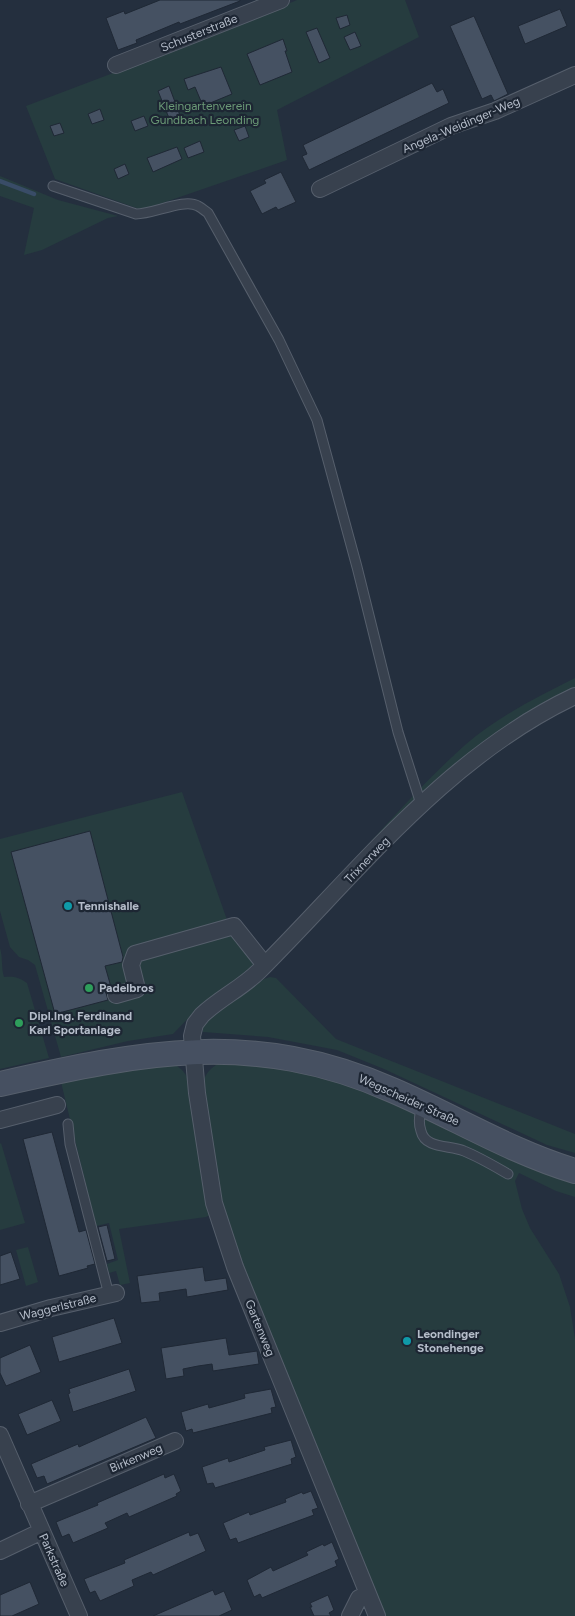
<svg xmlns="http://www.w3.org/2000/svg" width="575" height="1616" font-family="Figtree,sans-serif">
  <rect width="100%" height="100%" fill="#242f3e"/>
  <!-- green -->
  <path fill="#263c3f" d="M 297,0 L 405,0 L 419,37 L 277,110 L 287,160 L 142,210 L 55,179 L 26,106 L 232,28 Z
    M 0,176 L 58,200 L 118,216 L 108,218 L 42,250 L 24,255 L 34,208 L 0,196 Z
    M 575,678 L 575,689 C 538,709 501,728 468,754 C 418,793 375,840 331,885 C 375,838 417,788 465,745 C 497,717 537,697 575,678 Z
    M 182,792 L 232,934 L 252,961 L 253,966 L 251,970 L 202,1004 L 173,1034 L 128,1041 L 61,1057 L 35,965 L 28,960 L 19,957 L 10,947 L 0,911 L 0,839 Z
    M 0,948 C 3,958 1,967 4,977 C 13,976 19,977 27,983 L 49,1058 L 0,1069 Z
    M 270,977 L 276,978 L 336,1039 L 575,1134 L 575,1153 L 547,1145 L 384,1069 L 337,1050 L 268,1037 L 203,1032 L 203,1026 L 216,1010 L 264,979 Z
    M 221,1062 L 241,1063 L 295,1071 L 349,1083 L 575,1181 L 575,1197 L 556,1191 L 519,1173 L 515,1181 L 522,1209 L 530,1228 L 559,1274 L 570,1307 L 575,1339 L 575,1616 L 384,1616 L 220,1210 L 201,1088 C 205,1075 208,1069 221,1062 Z
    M 174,1064 C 182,1069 186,1073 189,1082 L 210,1215 L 206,1217 L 119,1229 L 130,1283 L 120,1285 L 116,1271 L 109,1273 L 107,1264 L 118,1260 L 109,1223 L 96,1226 L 60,1078 Z
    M 1,1143 L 25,1223 L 0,1230 L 0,1144 Z
    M 28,1247 L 38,1282 L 26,1286 L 16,1250 Z"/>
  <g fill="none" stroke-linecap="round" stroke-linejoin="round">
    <!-- stream -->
    <path stroke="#394c67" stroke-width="4.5" d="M 0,181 L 34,194"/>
  </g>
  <!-- building -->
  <path fill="#455162" stroke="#1f2835" d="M 160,0 L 240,0 L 240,1 L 180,24 L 179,22 L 136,40 L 137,43 L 118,50 L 106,18 L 124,11 L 125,14 Z
    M 560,9 L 567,26 L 525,44 L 518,26 Z
    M 347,15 L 350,25 L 340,29 L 336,18 Z
    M 474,16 L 508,94 L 494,101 L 491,95 L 482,99 L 450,26 Z
    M 317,28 L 330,58 L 319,63 L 306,32 Z
    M 355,32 L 361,46 L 350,50 L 344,37 Z
    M 283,39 L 287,51 L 285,51 L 292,72 L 260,85 L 247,54 Z
    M 221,67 L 232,94 L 203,106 L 195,87 L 188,90 L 184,79 Z
    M 432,83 L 437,92 L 443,89 L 449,103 L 309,170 L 302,156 L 307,154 L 303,145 Z
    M 169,86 L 181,118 L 171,123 L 158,91 Z
    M 100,109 L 104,120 L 92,124 L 88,114 Z
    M 144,116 L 148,126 L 135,131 L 131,121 Z
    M 60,123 L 64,133 L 54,136 L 50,126 Z
    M 245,126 L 249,137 L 239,141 L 234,130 Z
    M 200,141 L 204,152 L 188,158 L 184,148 Z
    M 177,147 L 182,159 L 153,172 L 147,158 Z
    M 125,164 L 129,174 L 118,179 L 114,169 Z
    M 281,172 L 296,202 L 278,210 L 276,207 L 262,214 L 250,191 L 266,183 L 264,180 Z
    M 90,831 L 123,957 L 122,962 L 105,966 L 111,987 L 106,993 L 108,1000 L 55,1014 L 11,852 Z
    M 52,1132 L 79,1232 L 86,1230 L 95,1264 L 87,1266 L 88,1268 L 59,1276 L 23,1139 Z
    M 107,1225 L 115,1259 L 107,1261 L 98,1227 Z
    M 11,1252 L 20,1279 L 0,1285 L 0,1256 Z
    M 203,1267 L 205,1281 L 226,1278 L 228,1290 L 187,1297 L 186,1289 L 159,1293 L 160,1301 L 141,1303 L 137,1276 Z
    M 114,1318 L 122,1343 L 59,1362 L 52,1337 Z
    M 226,1338 L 229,1355 L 257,1351 L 259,1364 L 213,1371 L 212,1364 L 198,1366 L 183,1369 L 184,1376 L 166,1379 L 161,1348 Z
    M 30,1345 L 41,1372 L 6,1386 L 0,1373 L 0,1358 Z
    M 129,1369 L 136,1391 L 73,1412 L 68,1394 L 70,1393 L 69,1389 Z
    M 271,1389 L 276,1407 L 271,1408 L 272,1413 L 193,1433 L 192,1429 L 186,1431 L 181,1412 L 208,1404 L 209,1408 L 231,1402 L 245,1398 L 244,1394 Z
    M 52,1400 L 61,1421 L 27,1435 L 18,1414 Z
    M 146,1417 L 156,1438 L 47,1484 L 44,1476 L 37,1478 L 31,1464 L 78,1444 L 79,1447 Z
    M 291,1440 L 296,1457 L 291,1459 L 292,1464 L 215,1488 L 213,1483 L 207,1484 L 202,1467 L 228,1458 L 229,1462 L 265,1450 L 264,1447 Z
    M 164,1474 L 165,1478 L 174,1474 L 181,1491 L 176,1494 L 177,1496 L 129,1517 L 127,1513 L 105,1523 L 108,1528 L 73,1543 L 69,1534 L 62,1537 L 56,1522 L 98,1505 L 97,1503 Z
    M 311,1491 L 318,1508 L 312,1510 L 314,1515 L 238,1543 L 236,1538 L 230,1540 L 223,1523 L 249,1512 L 250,1515 L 286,1502 L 285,1499 L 302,1492 L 303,1494 Z
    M 189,1532 L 190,1536 L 198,1533 L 206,1551 L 153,1575 L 151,1572 L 132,1580 L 134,1586 L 100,1601 L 95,1591 L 90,1593 L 84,1579 L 125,1563 L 124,1560 Z
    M 332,1542 L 339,1559 L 335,1561 L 337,1566 L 262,1598 L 260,1594 L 254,1597 L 247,1580 L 271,1567 L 273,1571 L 308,1555 L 306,1552 L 323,1544 L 324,1546 Z
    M 30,1582 L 39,1604 L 12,1616 L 0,1616 L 0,1595 Z
    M 213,1590 L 215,1595 L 224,1591 L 232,1610 L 219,1616 L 153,1616 Z
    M 328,1595 L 334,1610 L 329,1613 L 331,1616 L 314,1616 L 310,1607 L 312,1607 L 310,1603 Z"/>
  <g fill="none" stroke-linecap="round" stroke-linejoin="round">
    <defs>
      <path id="lane" d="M 53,186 L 136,214 C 154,214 184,198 198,206 C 202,208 205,211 208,213 L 279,340 L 317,420 L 357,567 L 398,732 L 421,804
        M 423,1105 C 419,1114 418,1122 421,1131 C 425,1149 450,1145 464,1151 C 479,1157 494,1166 508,1174
        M 68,1124 L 70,1144 L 109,1295"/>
      <path id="street" d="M 116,65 L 281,0
        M 320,189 L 451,126 L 495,111 L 575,75
        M 116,995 L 137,989 L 131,965 L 135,954 L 234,926 L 265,965
        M 0,1120 L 57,1105
        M 0,1323 L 51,1308 L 116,1293
        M 0,1435 L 79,1616
        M 29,1504 L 175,1441
        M 0,1551 L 42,1531
        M 350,1616 L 359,1598 L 368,1594
        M 377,1616 L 235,1267 L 214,1203 L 197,1093 L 192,1036 L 195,1024 L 202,1015 C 220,998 242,988 259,971 C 358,872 446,757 575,696"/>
      <path id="secondary" d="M 0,1084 C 142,1052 253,1029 392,1090 C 453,1116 511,1152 575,1171"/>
    </defs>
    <!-- lane casing -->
    <use href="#lane" stroke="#565f6c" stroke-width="11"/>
    <!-- street casing -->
    <use href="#street" stroke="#565f6c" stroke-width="18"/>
    <!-- secondary casing -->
    <use href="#secondary" stroke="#565f6c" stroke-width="26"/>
    <!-- lane -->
    <use href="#lane" stroke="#38414e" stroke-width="9"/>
    <!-- street -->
    <use href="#street" stroke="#38414e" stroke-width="16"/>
    <!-- secondary -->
    <use href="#secondary" stroke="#465061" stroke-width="24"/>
  </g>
  <!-- markers -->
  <g fill="#0f9aa8" stroke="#1d2633" stroke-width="2">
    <circle cx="68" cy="906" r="5"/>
    <circle cx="407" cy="1341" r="5"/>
  </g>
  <g fill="#2e9e5b" stroke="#1d2633" stroke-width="2">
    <circle cx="89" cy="988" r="5"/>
    <circle cx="19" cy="1023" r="5"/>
  </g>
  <g text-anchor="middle" stroke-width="4.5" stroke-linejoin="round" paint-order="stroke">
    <!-- street labels -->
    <g font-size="12" fill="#b4bcc9" stroke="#1d2633">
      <text transform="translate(199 33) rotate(-22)" y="4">Schusterstraße</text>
      <text transform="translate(461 125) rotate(-23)" y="4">Angela-Weidinger-Weg</text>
      <text transform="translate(367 860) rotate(-46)" y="4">Trixnerweg</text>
      <text transform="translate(409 1100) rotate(24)" y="4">Wegscheider Straße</text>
      <text transform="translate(58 1307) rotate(-14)" y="4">Waggerlstraße</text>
      <text transform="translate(260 1328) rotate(68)" y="4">Gartenweg</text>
      <text transform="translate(136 1458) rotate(-23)" y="4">Birkenweg</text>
      <text transform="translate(54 1560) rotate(66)" y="4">Parkstraße</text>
    </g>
    <!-- park labels -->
    <g font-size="12" fill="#6b9a76" stroke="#1d2633">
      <text x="205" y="110">Kleingartenverein<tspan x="205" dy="14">Gundbach Leonding</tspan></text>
    </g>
    <!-- poi labels -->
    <g font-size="12" font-weight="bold" fill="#b4bcc9" stroke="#1d2633" text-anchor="start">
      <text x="78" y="910">Tennishalle</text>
      <text x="99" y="992">Padelbros</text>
      <text x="29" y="1020">Dipl.Ing. Ferdinand<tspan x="29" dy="14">Karl Sportanlage</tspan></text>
      <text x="417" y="1338">Leondinger<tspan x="417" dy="14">Stonehenge</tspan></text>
    </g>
  </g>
</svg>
